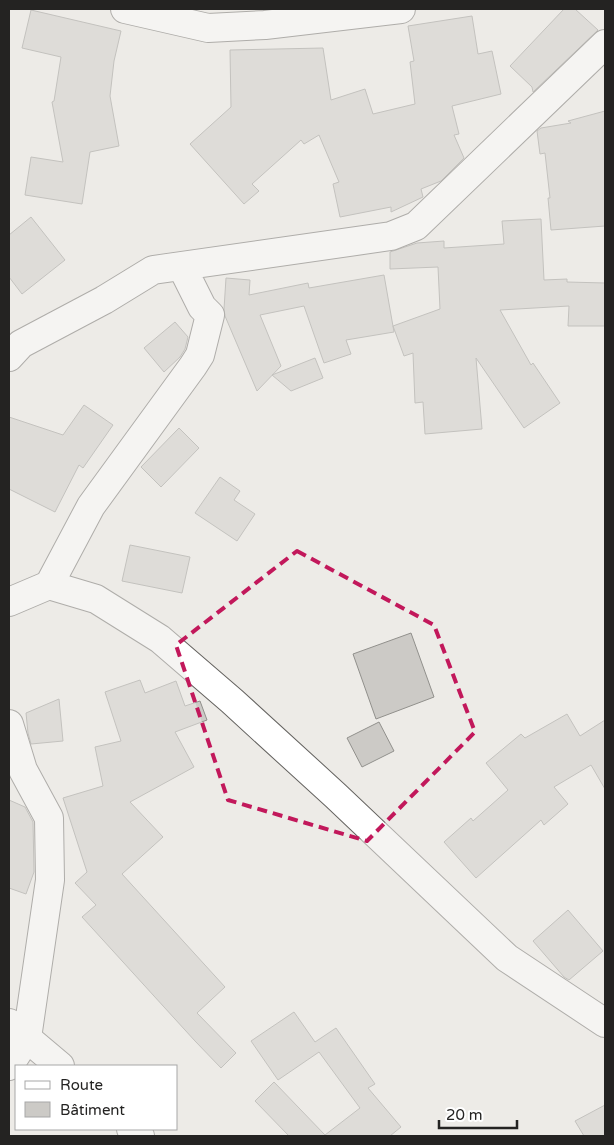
<svg xmlns="http://www.w3.org/2000/svg" width="614" height="1145" font-family="'Varela Round',sans-serif">
  <rect width="100%" height="100%" fill="#edebe7"/>
  <!-- building -->
  <path fill="#cccac6" stroke="#91908c" d="M 564,9 L 575,9 L 598,30 L 533,92 L 532,87 L 510,66 Z
    M 31,10 L 121,31 L 114,61 L 110,96 L 119,146 L 90,152 L 82,204 L 25,195 L 31,157 L 63,162 L 52,102 L 54,101 L 61,57 L 22,48 Z
    M 472,16 L 478,54 L 492,51 L 501,94 L 452,106 L 459,134 L 454,135 L 464,158 L 441,181 L 421,189 L 423,197 L 391,212 L 391,207 L 340,217 L 333,184 L 339,182 L 319,135 L 304,144 L 301,140 L 252,184 L 259,191 L 244,204 L 190,144 L 231,107 L 230,50 L 323,48 L 331,100 L 365,89 L 373,114 L 415,104 L 410,62 L 414,61 L 408,26 Z
    M 605,111 L 605,226 L 551,230 L 548,198 L 550,198 L 545,153 L 540,154 L 537,131 L 541,128 L 571,123 L 568,121 Z
    M 31,217 L 65,260 L 22,294 L 9,277 L 9,235 Z
    M 541,219 L 544,280 L 567,279 L 567,282 L 605,283 L 605,326 L 568,326 L 569,306 L 500,310 L 531,365 L 533,363 L 560,403 L 524,428 L 476,358 L 482,429 L 425,434 L 423,402 L 415,403 L 413,353 L 404,356 L 393,326 L 440,309 L 438,267 L 390,269 L 390,252 L 417,243 L 444,241 L 444,248 L 504,244 L 502,221 Z
    M 384,275 L 394,332 L 346,340 L 351,354 L 324,363 L 304,306 L 260,315 L 281,366 L 257,391 L 225,316 L 224,309 L 226,278 L 250,280 L 249,295 L 308,283 L 309,288 Z
    M 175,322 L 188,337 L 185,349 L 180,357 L 164,372 L 144,348 Z
    M 315,358 L 323,378 L 291,391 L 272,375 Z
    M 84,405 L 113,425 L 83,468 L 79,465 L 55,512 L 9,489 L 9,417 L 63,435 Z
    M 179,428 L 199,448 L 161,487 L 141,467 Z
    M 220,477 L 240,491 L 234,500 L 255,514 L 237,541 L 195,513 Z
    M 130,545 L 190,557 L 182,593 L 122,581 Z
    M 411,633 L 434,697 L 376,719 L 353,654 Z
    M 140,680 L 145,693 L 176,681 L 185,706 L 200,701 L 207,720 L 175,732 L 194,767 L 130,802 L 163,837 L 122,874 L 225,987 L 197,1013 L 236,1053 L 221,1068 L 195,1041 L 82,917 L 96,905 L 75,883 L 87,872 L 63,798 L 103,786 L 95,747 L 121,741 L 105,692 Z
    M 59,699 L 63,741 L 31,744 L 28,733 L 26,713 Z
    M 567,714 L 580,736 L 605,720 L 605,789 L 591,765 L 554,787 L 568,804 L 544,825 L 541,820 L 476,878 L 444,842 L 471,818 L 473,821 L 508,790 L 486,763 L 521,734 L 525,738 Z
    M 379,722 L 394,751 L 362,767 L 347,738 Z
    M 9,800 L 25,807 L 33,822 L 34,872 L 26,894 L 9,888 Z
    M 568,910 L 603,951 L 569,980 L 564,977 L 533,941 Z
    M 294,1012 L 315,1042 L 336,1028 L 375,1084 L 368,1088 L 401,1127 L 390,1136 L 289,1136 L 255,1101 L 274,1082 L 325,1135 L 360,1108 L 319,1052 L 278,1080 L 251,1041 Z
    M 605,1105 L 605,1136 L 584,1136 L 575,1121 Z"/>
  <g fill="none" stroke-linecap="round" stroke-linejoin="round">
    <defs>
      <path id="street" d="M 125,9 L 208,28 L 265,25 L 401,9
        M 9,357 L 21,344 L 104,300 L 153,270 L 391,236 L 416,226 L 605,44
        M 49,585 L 91,506 L 193,366 L 200,355 L 210,315 L 202,307 L 182,267
        M 9,602 L 49,585 L 96,599 L 160,639 L 232,701 L 336,796 L 507,958 L 605,1023
        M 9,724 L 23,770 L 49,818 L 50,880 L 27,1038 L 9,1066
        M 9,1023 L 60,1066
        M 131,1129 L 140,1136"/>
    </defs>
    <!-- street casing -->
    <use href="#street" stroke="#64625f" stroke-width="30"/>
    <!-- street -->
    <use href="#street" stroke="#fff" stroke-width="28"/>
  </g>
  <!-- marked area -->
  <path d="M0 0H614V1145H0ZM 297,551 L 434,625 L 475,732 L 367,841 L 228,800 L 176,645 Z" fill="#edebe7" fill-opacity=".55" fill-rule="evenodd"/>
  <path fill="none" stroke="#c2185b" stroke-width="4" stroke-dasharray="10 6" stroke-linejoin="round" d="M 297,551 L 434,625 L 475,732 L 367,841 L 228,800 L 176,645 Z"/>
  <!-- border -->
  <rect width="614" height="1145" fill="none" stroke="#242322" stroke-width="20"/>
  <!-- legend -->
  <rect x="15" y="1065" width="162" height="65" fill="#ffffff" stroke="#a7a7a7"/>
  <rect x="25" y="1081" width="25" height="8" fill="#ffffff" stroke="#a7a7a7"/>
  <text x="60" y="1090" font-size="15" fill="#242322">Route</text>
  <rect x="25" y="1102" width="25" height="15" fill="#cccac6" stroke="#a7a7a7"/>
  <text x="60" y="1115" font-size="15" fill="#242322">Bâtiment</text>
  <!-- scale -->
  <path d="M439 1120v8h78v-8" fill="none" stroke="#242322" stroke-width="2.5"/>
  <text x="446" y="1120" font-size="15" fill="#242322" stroke="#ffffff" stroke-width="4" paint-order="stroke">20 m</text>
</svg>
